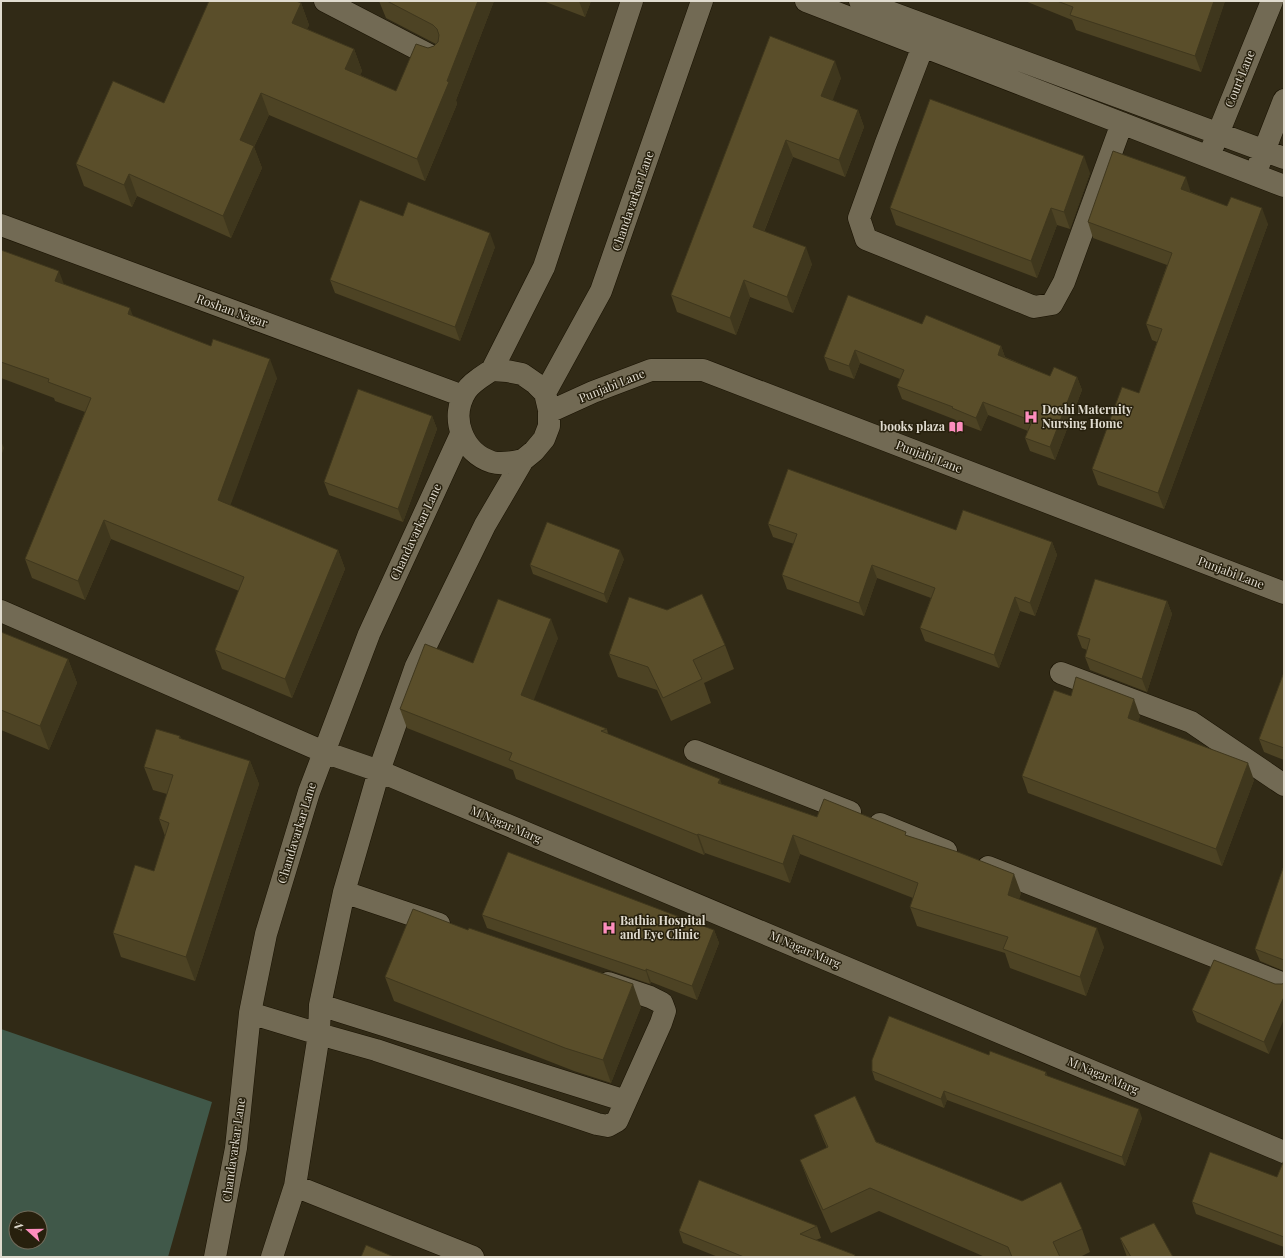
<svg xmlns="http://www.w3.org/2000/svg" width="1285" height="1258" font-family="'Playfair Display',serif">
  <rect width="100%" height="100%" fill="#312a16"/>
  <!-- green -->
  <path fill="#405849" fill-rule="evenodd" d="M 1,1029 L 212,1102 L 168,1257 L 1,1257 ZM 16,1218 L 40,1218 L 40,1242 L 16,1242 Z"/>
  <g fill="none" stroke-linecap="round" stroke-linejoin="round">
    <defs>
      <path id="minor" d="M 325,1 L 435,58
        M 806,1 L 1284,186
        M 860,1 L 1284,158
        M 923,46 L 886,143 L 859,218 L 866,239 L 1034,307 L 1052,304 L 1064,282 L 1122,123
        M 1213,146 L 1272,1
        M 1259,164 L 1284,100
        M 1,225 L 463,396
        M 545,393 L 601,291 L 702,1
        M 549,412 L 593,392 L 651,370 L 703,370 L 1284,593
        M 523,460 C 513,462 502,465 492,462 C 463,453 449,418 466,391 C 472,382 483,376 492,370 L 544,267 L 632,1
        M 1,611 L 324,752 L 379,771 L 1284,1152
        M 1061,673 L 1191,722 L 1284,785
        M 695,751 L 850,812
        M 880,824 L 946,851
        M 988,867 L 1284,984
        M 344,892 L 439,924
        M 320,1005 L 626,1101
        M 250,1013 L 319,1034 L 376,1050 L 597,1124 L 608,1126 L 617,1121 L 661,1023 L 665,1011 L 662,1003 L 650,997 L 608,983
        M 295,1186 L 473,1257
        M 215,1257 L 236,1148 L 250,1013 L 256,983 L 266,934 L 309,792 L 369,634 L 461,434
        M 272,1257 L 295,1186 L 319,1034 L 320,1005 L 344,892 L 379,771 L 416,666 L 485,525 L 523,460 L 534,451 L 544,439 L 549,426 L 549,410 L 545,393 L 535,383 L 522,374 L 507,371 L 492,370"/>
    </defs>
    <!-- minor casing -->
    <use href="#minor" stroke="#191202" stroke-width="23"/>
    <!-- minor -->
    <use href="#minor" stroke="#726a54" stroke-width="22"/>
  </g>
  <!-- wall -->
  <path fill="#4d4324" d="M 379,1 L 494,1 L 456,100 L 457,104 L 425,181 L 269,115 L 254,147 L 262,168 L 231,238 L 137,196 L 132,207 L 84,186 L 76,164 L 164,103 L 301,3 L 309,25 L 307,29 L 354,49 L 362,71 L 360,75 L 396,91 L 428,48 L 434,46 L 436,44 L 386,18 Z
    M 543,1 L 591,1 L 585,17 Z
    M 1025,1 L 1225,1 L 1201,72 L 1076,30 L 1072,20 Z
    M 770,36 L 841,78 L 832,100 L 858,110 L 864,127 L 845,177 L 793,157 L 764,232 L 812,264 L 793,313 L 750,297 L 736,335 L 677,312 L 671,295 Z
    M 1090,173 L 1070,229 L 1057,225 L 1037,278 L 896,225 L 890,208 Z
    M 1191,192 L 1268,224 L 1164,509 L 1098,485 L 1092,469 L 1139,393 L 1157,342 L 1152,340 L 1146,324 L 1167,265 L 1093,238 L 1088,222 Z
    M 403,216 L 495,247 L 460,341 L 335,293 L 330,280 Z
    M 1,250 L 64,284 L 133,316 L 277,378 L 230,505 L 338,550 L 345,569 L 292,698 L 222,669 L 215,650 L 239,591 L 111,539 L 85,600 L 32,578 L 25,559 L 85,412 L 55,401 L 54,398 L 1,378 Z
    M 922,324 L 1001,346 L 1005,357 L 1050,376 L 1077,377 L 1082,390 L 1055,460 L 1030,451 L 1025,438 L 1028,431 L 988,415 L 981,431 L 957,422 L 956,420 L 902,399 L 897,386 L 900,379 L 860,363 L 854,379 L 829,370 L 824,357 Z
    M 432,416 L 437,429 L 403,522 L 329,495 L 324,482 Z
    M 768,524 L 956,530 L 1052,542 L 1057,555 L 1035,616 L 1020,611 L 999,668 L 925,641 L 920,628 L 931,598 L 877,578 L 864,616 L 787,589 L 782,575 L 794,544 L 773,537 Z
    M 624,559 L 607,603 L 533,574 L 530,565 Z
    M 1167,601 L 1172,614 L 1147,692 L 1090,670 L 1085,657 L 1087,650 L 1082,648 L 1077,635 Z
    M 1,632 L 68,659 L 77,683 L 49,750 L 1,730 Z
    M 558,638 L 533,700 L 607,729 L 608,734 L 722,784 L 817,817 L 908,836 L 1021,893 L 1019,899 L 1104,947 L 1086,996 L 1010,968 L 1005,953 L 917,926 L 910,907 L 913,898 L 800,854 L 790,883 L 705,853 L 704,855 L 516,779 L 513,770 L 407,728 L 400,709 L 473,663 Z
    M 725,645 L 734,669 L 704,683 L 711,703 L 671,721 L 657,690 L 618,677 L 609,654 Z
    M 1284,672 L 1284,760 L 1264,752 L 1259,739 Z
    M 1071,696 L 1140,716 L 1138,721 L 1254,780 L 1222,866 L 1028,793 L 1022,776 Z
    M 180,736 L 181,739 L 250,761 L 259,784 L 195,981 L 121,957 L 113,933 L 154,871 L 165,836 L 159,819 L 167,794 L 153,790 L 144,767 Z
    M 1284,869 L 1284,971 L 1260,961 L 1255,949 Z
    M 482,915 L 714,930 L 719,943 L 697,1000 L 651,982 L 650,984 L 487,928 Z
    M 468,930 L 641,1007 L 611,1083 L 574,1071 L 394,1001 L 385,977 Z
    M 1275,984 L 1269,1054 L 1197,1022 L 1192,1010 Z
    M 989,1055 L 1046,1072 L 1047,1076 L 1142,1118 L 1125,1166 L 947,1100 L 944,1108 L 875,1080 L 872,1071 Z
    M 814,1115 L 1082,1229 L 1090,1252 L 1080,1257 L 985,1257 L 879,1211 L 831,1233 L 809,1183 L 800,1160 L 827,1148 L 823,1139 Z
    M 1284,1160 L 1284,1247 L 1196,1214 L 1192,1202 L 1277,1177 Z
    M 817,1226 L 821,1238 L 816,1240 L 855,1255 L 855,1257 L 718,1257 L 683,1243 L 679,1231 Z
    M 1120,1238 L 1173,1257 L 1127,1257 Z"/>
  <!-- shaded-wall -->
  <path fill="#3f371d" d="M 478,1 L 494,1 L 456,100 L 457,104 L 425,181 L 417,159 Z
    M 579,1 L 591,1 L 585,17 Z
    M 1214,1 L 1225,1 L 1201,72 L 1195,56 Z
    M 301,3 L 309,25 L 300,45 L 292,23 Z
    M 354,49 L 362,71 L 353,91 L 345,69 Z
    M 835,61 L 841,78 L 828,113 L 821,96 Z
    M 261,93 L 269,115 L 254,147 L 262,168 L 231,238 L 223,216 L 240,140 Z
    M 858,110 L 864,127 L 845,177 L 839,160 Z
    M 786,140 L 793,157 L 759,244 L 753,227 Z
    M 1084,156 L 1090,173 L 1070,229 L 1064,212 Z
    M 129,174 L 137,196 L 132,207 L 124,185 Z
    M 1186,177 L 1191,193 L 1181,189 Z
    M 1051,208 L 1057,225 L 1037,278 L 1031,261 Z
    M 1262,208 L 1268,224 L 1164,509 L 1158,493 Z
    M 490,233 L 495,247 L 460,341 L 455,327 Z
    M 806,247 L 812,264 L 793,313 L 787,297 Z
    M 59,271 L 66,290 L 55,281 Z
    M 744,280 L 750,297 L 736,335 L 730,318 Z
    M 130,308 L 137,327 L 128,314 Z
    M 1001,346 L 1006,360 L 998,355 Z
    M 855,350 L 860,363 L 854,379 L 849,366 Z
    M 270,359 L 277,378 L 225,520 L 218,500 Z
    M 1077,377 L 1082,390 L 1055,460 L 1050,447 Z
    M 983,402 L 988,415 L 981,431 L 976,418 Z
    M 432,416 L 437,429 L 403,522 L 398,509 Z
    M 1,441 L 4,448 L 1,456 Z
    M 104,520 L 111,539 L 85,600 L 78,581 Z
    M 1052,542 L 1057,555 L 1035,616 L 1030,603 Z
    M 338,550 L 345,569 L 292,698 L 285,679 Z
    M 620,550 L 624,559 L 607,603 L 604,594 Z
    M 872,565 L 877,578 L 864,616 L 859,603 Z
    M 1015,597 L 1020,611 L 999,668 L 994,655 Z
    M 1167,601 L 1172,614 L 1147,692 L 1142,679 Z
    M 551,619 L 558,638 L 528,715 L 521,695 Z
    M 68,659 L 77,683 L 49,750 L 40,726 Z
    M 1134,699 L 1140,716 L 1134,735 L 1128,718 Z
    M 250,761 L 259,784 L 195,981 L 186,957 Z
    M 1248,763 L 1254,780 L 1222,866 L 1216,849 Z
    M 720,779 L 727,798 L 718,783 Z
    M 698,834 L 705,853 L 704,855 L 697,835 Z
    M 793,835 L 800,854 L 790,883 L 783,864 Z
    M 1014,874 L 1021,893 L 1014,914 L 1008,895 Z
    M 1097,928 L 1104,947 L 1086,996 L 1080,977 Z
    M 714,930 L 719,943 L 697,1000 L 692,986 Z
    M 646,969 L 651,982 L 650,984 L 646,971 Z
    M 633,984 L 641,1007 L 611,1083 L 603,1060 Z
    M 1284,997 L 1284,1019 L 1269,1054 L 1264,1042 Z
    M 944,1091 L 947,1100 L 944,1108 L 941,1099 Z
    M 1139,1109 L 1142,1118 L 1125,1166 L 1122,1157 Z"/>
  <!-- building -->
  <path fill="#5a4e2a" stroke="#3f371d" d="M 209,1 L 296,1 L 301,3 L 292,23 L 354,49 L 345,69 L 396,91 L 416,44 L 428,48 L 434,46 L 438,42 L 439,35 L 437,29 L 433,25 L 387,1 L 478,1 L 447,81 L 449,82 L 417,159 L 261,93 L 240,140 L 254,146 L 223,216 L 129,174 L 124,185 L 76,164 L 113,81 L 164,103 Z
    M 1057,1 L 1214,1 L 1195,56 L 1070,15 L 1073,7 Z
    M 770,36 L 835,61 L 821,96 L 858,110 L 839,160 L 786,140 L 753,227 L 806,247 L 787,297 L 744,280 L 730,318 L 671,295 Z
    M 930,99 L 1084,156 L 1064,212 L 1051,208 L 1031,261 L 890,208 Z
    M 1113,151 L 1186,177 L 1181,189 L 1227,206 L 1231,197 L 1262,208 L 1158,493 L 1092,469 L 1122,387 L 1139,393 L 1162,329 L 1146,324 L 1172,253 L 1088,222 Z
    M 360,200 L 403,216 L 408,202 L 490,233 L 455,327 L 330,280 Z
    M 1,250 L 59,271 L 55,281 L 130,308 L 128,314 L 211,346 L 213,339 L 270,359 L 218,500 L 338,550 L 285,679 L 215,650 L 244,577 L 104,520 L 78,581 L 25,559 L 91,398 L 48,382 L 49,379 L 1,362 Z
    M 848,295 L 922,324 L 926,315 L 1001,346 L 998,355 L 1050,376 L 1054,367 L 1077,377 L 1050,447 L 1025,438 L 1032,421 L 983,402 L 976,418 L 952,408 L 953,407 L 897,386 L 904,370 L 855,350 L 849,366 L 824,357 Z
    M 358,389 L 432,416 L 398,509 L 324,482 Z
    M 788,469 L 956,530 L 963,510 L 1052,542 L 1030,603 L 1015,597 L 994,655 L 920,628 L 935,588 L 872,565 L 859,603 L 782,575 L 797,534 L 768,524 Z
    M 547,522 L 620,550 L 604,594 L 530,565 Z
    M 1095,579 L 1167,601 L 1142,679 L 1085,657 L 1090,639 L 1077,635 Z
    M 702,594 L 725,645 L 693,660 L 702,679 L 663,698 L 648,667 L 609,654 L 629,597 L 667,610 Z
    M 498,599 L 551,619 L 521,695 L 607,729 L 601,731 L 720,779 L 718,783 L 817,817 L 824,799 L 906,832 L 905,835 L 958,852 L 1014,874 L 1008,895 L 1097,928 L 1080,977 L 1003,949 L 1008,937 L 910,907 L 918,883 L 793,835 L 783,864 L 698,834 L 697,835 L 509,760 L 512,753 L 400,709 L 425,644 L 473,663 Z
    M 1,632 L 68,659 L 40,726 L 1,710 Z
    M 1284,672 L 1284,748 L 1259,739 Z
    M 1076,677 L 1134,699 L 1128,718 L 1248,763 L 1216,849 L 1022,776 L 1054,690 L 1071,696 Z
    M 156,729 L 180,736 L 179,738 L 250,761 L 186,957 L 113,933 L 135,865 L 154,871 L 169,823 L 159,819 L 173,775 L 144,767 Z
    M 508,852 L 714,930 L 692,986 L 646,969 L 646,971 L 482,915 Z
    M 1283,868 L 1284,869 L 1284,960 L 1255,949 Z
    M 413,909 L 468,930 L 469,928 L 633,984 L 603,1060 L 565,1048 L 385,977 Z
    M 1214,960 L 1275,984 L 1282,984 L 1284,983 L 1284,997 L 1264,1042 L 1192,1010 Z
    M 889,1016 L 989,1055 L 990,1051 L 1046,1072 L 1045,1075 L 1139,1109 L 1122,1157 L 944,1091 L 941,1099 L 872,1071 L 872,1060 Z
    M 855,1096 L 876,1142 L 1022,1201 L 1061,1182 L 1082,1229 L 1053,1242 L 1060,1257 L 1012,1257 L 1008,1247 L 870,1188 L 823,1210 L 800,1160 L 828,1147 L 814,1115 Z
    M 1210,1152 L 1277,1177 L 1284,1160 L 1284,1237 L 1192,1202 Z
    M 699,1180 L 817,1226 L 800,1234 L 855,1255 L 854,1257 L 744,1257 L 679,1231 Z
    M 1154,1223 L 1173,1257 L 1131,1257 L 1120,1238 Z
    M 366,1245 L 394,1257 L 361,1257 Z"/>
  <!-- icons -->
  <defs>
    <symbol id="hospital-bare" viewBox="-9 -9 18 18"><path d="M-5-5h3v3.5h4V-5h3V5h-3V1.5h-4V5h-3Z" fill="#fd8ebe" stroke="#27200d" stroke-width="2.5" paint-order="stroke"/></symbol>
    <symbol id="library-bare" viewBox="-9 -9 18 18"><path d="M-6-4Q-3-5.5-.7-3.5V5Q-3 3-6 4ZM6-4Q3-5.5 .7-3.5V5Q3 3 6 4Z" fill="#fd8ebe" stroke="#27200d" stroke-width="2.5" paint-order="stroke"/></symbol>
  </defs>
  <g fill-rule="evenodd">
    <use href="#hospital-bare" x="1021" y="407" width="20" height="20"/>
    <use href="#library-bare" x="946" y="417" width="20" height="20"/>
    <use href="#hospital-bare" x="599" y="918" width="20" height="20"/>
  </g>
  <g text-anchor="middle" stroke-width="3" stroke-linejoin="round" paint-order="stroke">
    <!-- street labels -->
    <g font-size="12" fill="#e0dbcf" stroke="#27200d">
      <text transform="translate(1240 79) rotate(-68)" y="4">Court Lane</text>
      <text transform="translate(633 201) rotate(-71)" y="4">Chandavarkar Lane</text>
      <text transform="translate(232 311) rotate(20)" y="4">Roshan Nagar</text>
      <text transform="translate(612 386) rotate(-22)" y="4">Punjabi Lane</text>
      <text transform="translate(929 457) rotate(21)" y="4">Punjabi Lane</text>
      <text transform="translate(416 532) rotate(-65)" y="4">Chandavarkar Lane</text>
      <text transform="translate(1231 573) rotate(21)" y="4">Punjabi Lane</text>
      <text transform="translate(506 825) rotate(23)" y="4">M Nagar Marg</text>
      <text transform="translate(297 833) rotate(-73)" y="4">Chandavarkar Lane</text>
      <text transform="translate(805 950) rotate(23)" y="4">M Nagar Marg</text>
      <text transform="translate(1103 1076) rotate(23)" y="4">M Nagar Marg</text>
      <text transform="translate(234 1150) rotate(-82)" y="4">Chandavarkar Lane</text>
    </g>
    <!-- poi labels -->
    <g font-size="12" font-weight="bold" fill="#e0dbcf" stroke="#27200d" text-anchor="start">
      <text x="1042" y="414">Doshi Maternity<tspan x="1042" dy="14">Nursing Home</tspan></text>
      <text x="945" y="431" text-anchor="end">books plaza</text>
      <text x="620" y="925">Bathia Hospital<tspan x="620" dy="14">and Eye Clinic</tspan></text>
    </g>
  </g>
  <!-- border -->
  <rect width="1285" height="1258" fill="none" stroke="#e0dbcf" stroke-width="4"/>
  <!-- north arrow -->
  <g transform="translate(28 1230) rotate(291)"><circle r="19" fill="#27200d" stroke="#716b5b"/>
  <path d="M0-3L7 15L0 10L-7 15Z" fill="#fd8ebe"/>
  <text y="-6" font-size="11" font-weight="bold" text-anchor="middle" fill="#e0dbcf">N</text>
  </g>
</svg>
